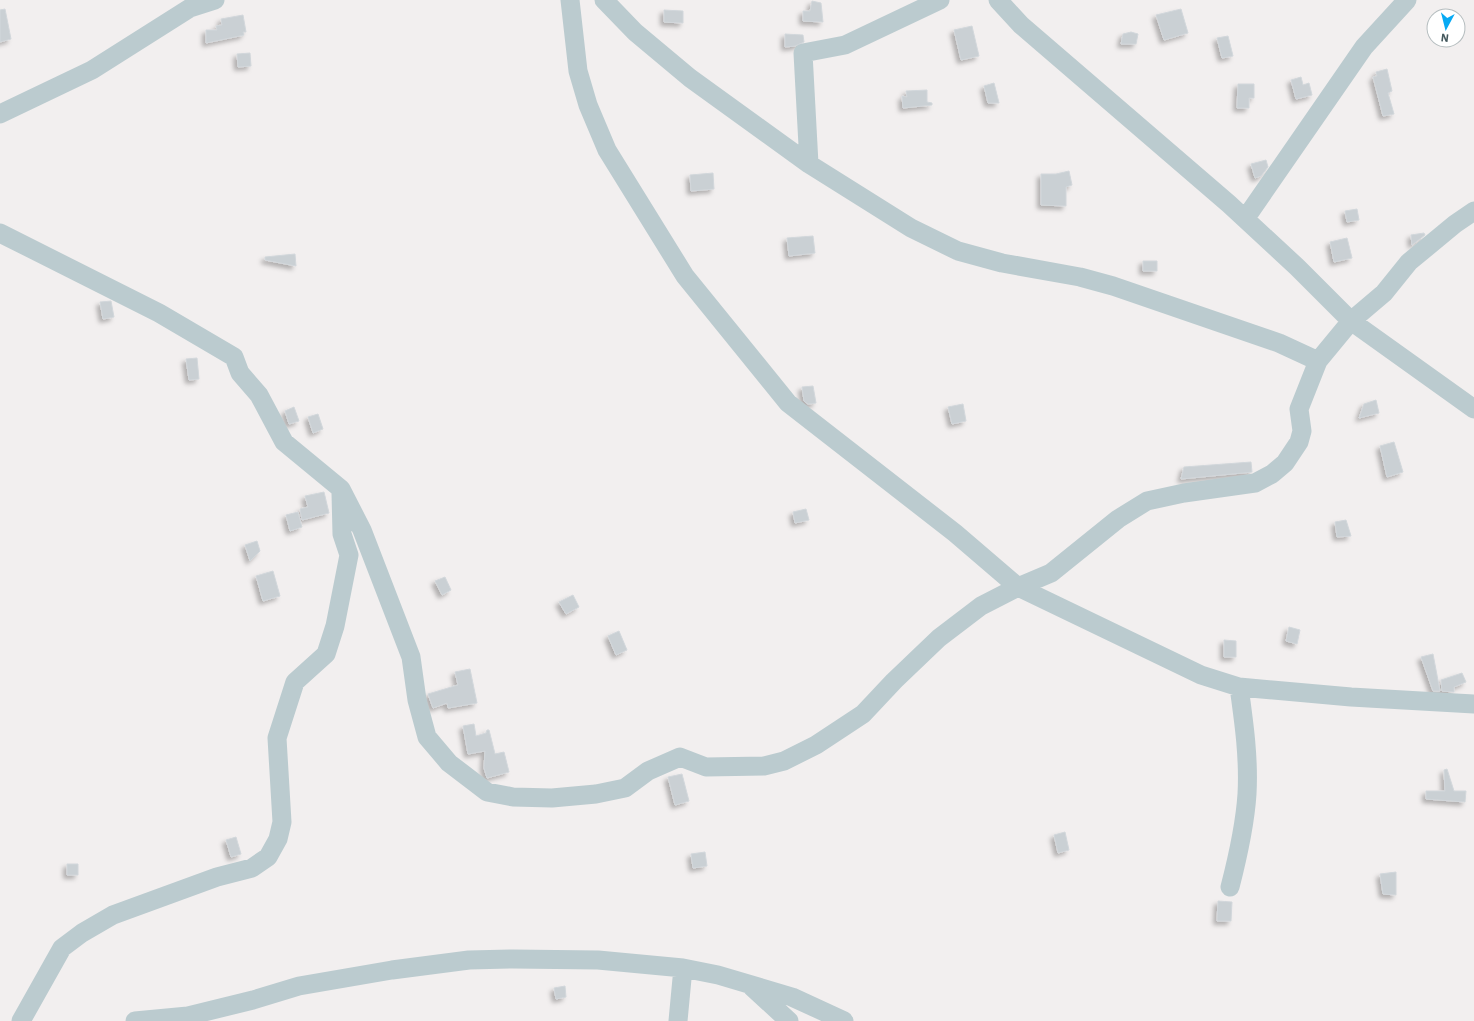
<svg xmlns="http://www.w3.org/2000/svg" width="1474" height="1021" font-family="'IBM Plex Sans',sans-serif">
  <defs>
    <filter id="shadow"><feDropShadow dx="-3.5" dy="3.5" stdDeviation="2" flood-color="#0004"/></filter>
  </defs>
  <rect width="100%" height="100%" fill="#f2efef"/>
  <!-- building -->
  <path fill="#cad0d4" stroke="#d2d7db" filter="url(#shadow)" d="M 812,1 L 821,3 L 823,22 L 803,21 L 803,11 L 810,11 Z
    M 5,9 L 11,39 L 0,42 L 0,10 Z
    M 1181,9 L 1188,33 L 1164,40 L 1156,15 Z
    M 664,10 L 683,11 L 683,23 L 664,22 Z
    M 243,15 L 246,32 L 243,32 L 244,35 L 206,43 L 206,30 L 217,30 L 216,26 L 222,25 L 221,19 Z
    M 972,26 L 979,56 L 961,60 L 954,30 Z
    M 1131,32 L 1138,34 L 1136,44 L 1121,44 L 1123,34 Z
    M 785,34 L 803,35 L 804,42 L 795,46 L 785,47 Z
    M 1228,36 L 1233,56 L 1222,58 L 1217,38 Z
    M 250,53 L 251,66 L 238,67 L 237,54 Z
    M 1387,69 L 1392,91 L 1388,93 L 1394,114 L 1383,116 L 1373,77 L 1377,76 L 1376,72 Z
    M 1301,77 L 1303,85 L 1309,83 L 1312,95 L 1296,99 L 1291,80 Z
    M 994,83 L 999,103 L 988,103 L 984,86 Z
    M 1238,84 L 1254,84 L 1254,98 L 1249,98 L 1249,108 L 1237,108 Z
    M 927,90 L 927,102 L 932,103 L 932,105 L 903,108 L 902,96 L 907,97 L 906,91 Z
    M 1266,160 L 1268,167 L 1261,176 L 1255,178 L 1251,164 Z
    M 1069,171 L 1072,185 L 1066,187 L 1066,206 L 1041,205 L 1041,174 L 1056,174 Z
    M 713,173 L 714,189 L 691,191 L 690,175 Z
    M 1357,209 L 1359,220 L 1347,222 L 1345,211 Z
    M 1424,233 L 1425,235 L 1412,245 L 1411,235 Z
    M 813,236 L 815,253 L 789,256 L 787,238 Z
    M 1347,238 L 1352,258 L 1334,262 L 1330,242 Z
    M 295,254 L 296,266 L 265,260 L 265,257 Z
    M 1143,261 L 1157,261 L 1157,271 L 1143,271 Z
    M 111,301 L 114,317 L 103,319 L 100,302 Z
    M 197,358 L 199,379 L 189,380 L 186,359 Z
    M 813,386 L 816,403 L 808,404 L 804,401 L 802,387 Z
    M 1376,400 L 1379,413 L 1359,418 L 1364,404 Z
    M 963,404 L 966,421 L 952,424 L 948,407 Z
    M 294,407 L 299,421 L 289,424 L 285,411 Z
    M 318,414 L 323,429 L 313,433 L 308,417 Z
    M 1394,442 L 1403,472 L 1387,477 L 1380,446 Z
    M 1251,462 L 1252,472 L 1181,479 L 1184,467 Z
    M 324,492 L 329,513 L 302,520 L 300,509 L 308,507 L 305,496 Z
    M 806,509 L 809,520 L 795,523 L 793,512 Z
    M 298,512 L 302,527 L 290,531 L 286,515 Z
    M 1346,520 L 1351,536 L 1337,537 L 1335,522 Z
    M 257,541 L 260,551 L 250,561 L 245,545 Z
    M 273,571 L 280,596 L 263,601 L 256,576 Z
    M 445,577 L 451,590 L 442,595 L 435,581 Z
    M 573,595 L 579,607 L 566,614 L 559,602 Z
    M 1289,627 L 1300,630 L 1297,644 L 1286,641 Z
    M 619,631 L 627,650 L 616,655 L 608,636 Z
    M 1224,640 L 1236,641 L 1236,657 L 1224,657 Z
    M 1433,654 L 1440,691 L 1433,691 L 1421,657 Z
    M 470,669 L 477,703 L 448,708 L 447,703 L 433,708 L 428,694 L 458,685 L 455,672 Z
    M 1462,673 L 1466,682 L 1454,687 L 1454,692 L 1442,691 L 1441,680 Z
    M 474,724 L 476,736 L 486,733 L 487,730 L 489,730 L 495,754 L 504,752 L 509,772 L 487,778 L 484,768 L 485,751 L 468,754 L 463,726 Z
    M 1447,769 L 1454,791 L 1466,791 L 1465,802 L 1426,799 L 1426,791 L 1445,791 L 1444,770 Z
    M 682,774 L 689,801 L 675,805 L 668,777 Z
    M 1065,832 L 1069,850 L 1058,853 L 1054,835 Z
    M 236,837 L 241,854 L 231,857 L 226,840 Z
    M 705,852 L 707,866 L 693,868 L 691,854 Z
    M 67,864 L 78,864 L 78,875 L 67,875 Z
    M 1396,872 L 1396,895 L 1383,894 L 1380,874 Z
    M 1218,901 L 1232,902 L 1231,921 L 1217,921 Z
    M 565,986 L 566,997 L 556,999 L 554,988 Z"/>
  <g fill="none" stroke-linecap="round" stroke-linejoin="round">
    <!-- minor -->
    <path stroke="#bbcbcf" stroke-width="19" d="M 570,0 L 578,71 L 588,105 L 607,150 L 685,276 L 788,403 L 955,533 L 1018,587 L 1201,675 L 1239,687 L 1351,697 L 1474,704
      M 604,0 L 635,32 L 690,78 L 809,164 L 911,228 L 958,251 L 1002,263 L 1080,277 L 1113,286 L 1279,343 L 1318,361
      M 998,0 L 1021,25 L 1229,204 L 1297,267 L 1351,321 L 1474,409
      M 0,114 L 92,70 L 190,8 L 215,0
      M 809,164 L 803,53 L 845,45 L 940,0
      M 1245,219 L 1364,47 L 1407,0
      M 0,233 L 159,313 L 234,357 L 240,373 L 259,395 L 284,442 L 341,489 L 362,530 L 411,657 L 417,700 L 427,737 L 449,763 L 487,792 L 513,797 L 552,798 L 596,794 L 625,788 L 648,771 L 680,757 L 706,767 L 764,766 L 784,761 L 816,745 L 863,714 L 894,681 L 939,638 L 981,606 L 1018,587 L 1051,573 L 1118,519 L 1147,501 L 1184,493 L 1255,483 L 1272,474 L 1285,463 L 1299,442 L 1302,431 L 1299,409 L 1318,361 L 1351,321 L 1384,293 L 1409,262 L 1455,224 L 1474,211
      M 1230,887 C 1238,856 1245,825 1247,794 C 1249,758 1244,723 1239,687
      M 752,987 L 789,1021
      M 21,1021 L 62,948 L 82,933 L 113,915 L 217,877 L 252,868 L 268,857 L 278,839 L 282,822 L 277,738 L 295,682 L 326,654 L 335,626 L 349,555 L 342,534 L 341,493
      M 135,1021 L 188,1016 L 253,1000 L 299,986 L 392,970 L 469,960 L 513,959 L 598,960 L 683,968 L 718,975 L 792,997 L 844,1021
      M 678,1021 L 683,968"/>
  </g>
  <!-- north arrow -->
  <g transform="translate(1446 28) rotate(187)"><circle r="19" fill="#ffffff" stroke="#b5bdbf"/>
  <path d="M0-3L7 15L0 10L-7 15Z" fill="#07aaf4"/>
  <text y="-6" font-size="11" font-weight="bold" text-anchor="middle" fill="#45595e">N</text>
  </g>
</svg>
